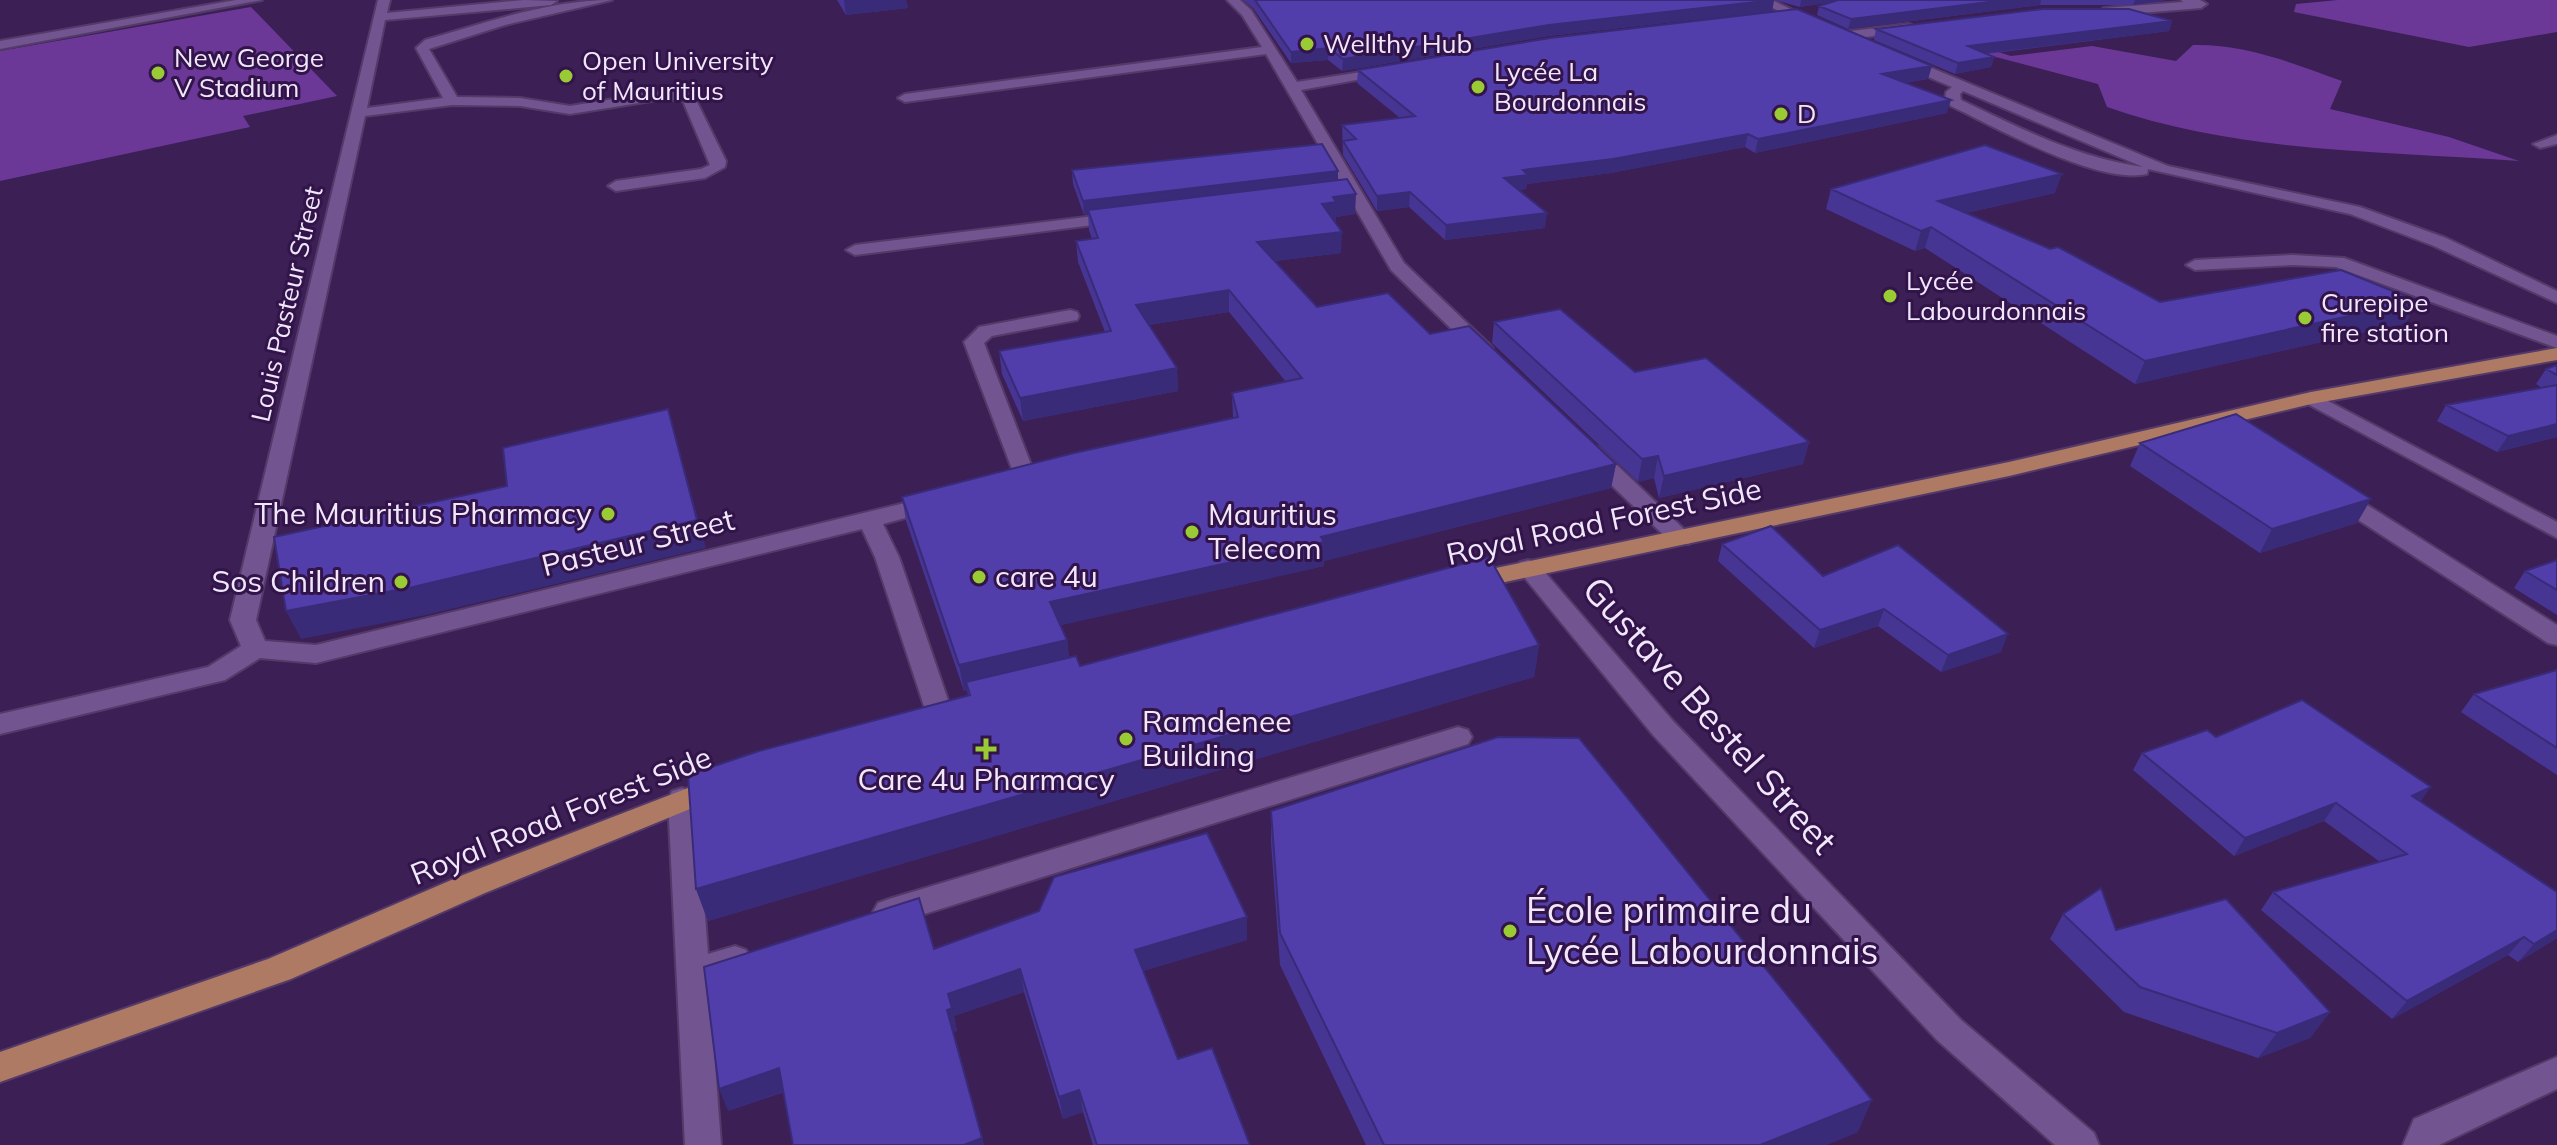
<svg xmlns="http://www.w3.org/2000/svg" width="2557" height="1145" font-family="Mulish,sans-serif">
  <rect width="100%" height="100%" fill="#3c1f55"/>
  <!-- green -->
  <path fill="#6c3898" d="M 2338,0 L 2557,0 L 2557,32 L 2469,47 L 2294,12 L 2296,4 Z
    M 251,7 L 337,96 L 243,116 L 250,127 L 0,181 L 0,51 Z
    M 1966,42 L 2011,56 L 2092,46 L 2176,61 L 2193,45 C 2246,44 2292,63 2342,81 L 2330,109 L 2449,137 L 2519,161 C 2381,151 2238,153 2107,107 L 2098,84 L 1977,52 Z"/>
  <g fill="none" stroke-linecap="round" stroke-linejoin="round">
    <defs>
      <path id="minor" d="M 236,0 L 262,0 L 0,49 L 0,41 Z
        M 378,0 L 390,0 L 387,13 L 524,0 L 557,1 L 551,5 L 385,20 L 367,108 L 443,98 L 416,48 L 425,40 C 484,23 549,0 612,0 L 505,25 L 429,49 L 457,97 L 520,98 L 570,106 L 664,91 L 693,94 L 726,161 L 725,167 L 705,178 L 616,191 L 608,186 L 616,181 L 701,169 L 710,165 L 683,101 L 664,99 L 570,114 L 520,106 L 452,105 L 365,116 L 256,620 L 265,641 L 316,645 L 934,496 L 942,498 L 945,503 L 942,508 L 883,524 L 899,557 L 951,709 L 948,716 L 938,718 L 928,716 L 925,709 L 875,557 L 862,529 L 316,663 L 260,658 L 225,680 L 0,734 L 0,714 L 208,667 L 241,646 L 230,620 Z
        M 1227,0 L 1240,0 L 1251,10 L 1297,82 L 1394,67 L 1396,70 L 1389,74 L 1301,90 L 1404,263 L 1490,345 L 1493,349 L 1490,353 L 1476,353 L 1391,270 L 1266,54 L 905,102 L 898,98 L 905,94 L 1262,47 L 1242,15 Z
        M 1756,0 L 1772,0 L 1820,23 L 1810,26 Z
        M 2181,0 L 2200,0 L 2207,4 L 2201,8 L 2104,16 L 2098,12 L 2104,8 L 2183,2 Z
        M 1908,24 L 1912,25 L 1912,31 L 1843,40 L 1837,36 L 1843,32 Z
        M 1895,57 L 1905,57 L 2168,166 L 2360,207 L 2446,238 L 2557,291 L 2557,303 L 2434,246 L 2350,214 L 2148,169 L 2147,174 C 2098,185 1997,128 1951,106 L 1945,99 L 1946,92 L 1952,87 L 1895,63 ZM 1963,91 L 2143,167 C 2077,158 2020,128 1961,100 L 1960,94 Z
        M 2557,135 L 2557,144 L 2540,148 L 2533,144 Z
        M 1119,213 L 1125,215 L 1125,221 L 855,255 L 846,250 L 855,245 Z
        M 2293,255 L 2344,258 L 2557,336 L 2557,348 L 2336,267 L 2293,265 L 2195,270 L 2186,265 L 2195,260 Z
        M 1070,310 L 1077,312 L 1079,316 L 1077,320 L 992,336 L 984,343 L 1037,480 L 1034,485 L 1018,485 L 964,342 L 979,327 Z
        M 2311,392 L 2557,522 L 2557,538 L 2304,402 L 2301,398 Z
        M 1590,446 L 1598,447 L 1689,534 L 1693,539 L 1689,544 L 1673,544 L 1582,457 L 1579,452 L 1582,447 Z
        M 2337,489 L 2345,491 L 2557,625 L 2557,645 L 2548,643 L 2329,501 L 2326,496 Z
        M 1528,560 L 1536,562 L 1673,721 L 1961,1020 L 2094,1133 L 2099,1145 L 2055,1145 L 1937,1040 L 1653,735 L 1520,572 L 1516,567 L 1520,562 Z
        M 1458,727 L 1468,730 L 1472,737 L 1468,744 L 889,925 L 878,921 L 873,912 L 878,903 L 889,899 Z
        M 682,788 L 692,791 L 696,799 L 708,954 L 735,946 L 746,950 L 751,959 L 746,968 L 709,981 L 721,1145 L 685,1145 L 668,799 L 672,791 Z
        M 2557,1057 L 2557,1089 L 2439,1145 L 2403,1145 L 2414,1119 Z"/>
      <path id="major" d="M 2557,348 L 2557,360 L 2311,404 L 2009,476 L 1467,590 L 1458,587 L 1455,582 L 1458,577 L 1467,574 L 2009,462 L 2311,392 Z
        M 719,776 L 729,779 L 733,786 L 729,793 L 485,893 L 291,979 L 0,1082 L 0,1052 L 268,959 L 463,875 Z"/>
    </defs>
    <!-- minor casing -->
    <use href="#minor" stroke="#543a68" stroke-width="4"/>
    <!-- major casing -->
    <use href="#major" stroke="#543a68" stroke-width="4"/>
    <!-- minor -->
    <use href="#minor" fill="#725590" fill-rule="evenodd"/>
    <!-- major -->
    <use href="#major" fill="#af7a64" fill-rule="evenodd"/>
  </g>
  <!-- wall -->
  <path fill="#473593" d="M 837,0 L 906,0 L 908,8 L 846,15 Z
    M 1243,0 L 2164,0 L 2163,1 L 2133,5 L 2040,5 L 1848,29 L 1817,15 L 1819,6 L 1831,2 L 1800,7 L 1774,0 L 1772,11 L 1548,36 L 1342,71 L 1328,60 L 1291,63 L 1253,8 Z
    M 2172,21 L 2169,31 L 1987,54 L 1994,57 L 1991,67 L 1955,74 L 1874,40 L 1876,29 Z
    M 1358,70 L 1928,79 L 1904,83 L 1947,113 L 1755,153 L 1745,147 L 1611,173 L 1527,184 L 1526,189 L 1519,190 L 1545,228 L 1445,240 L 1409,207 L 1377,211 L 1343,155 L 1342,125 L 1400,118 L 1357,83 Z
    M 1072,170 L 1338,171 L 1338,180 L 1355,214 L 1336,217 L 1336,222 L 1335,222 L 1341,253 L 1275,261 L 1317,307 L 1430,334 L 1616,464 L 1611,488 L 1324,561 L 1324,566 L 1061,625 L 1067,640 L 1069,657 L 1080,666 L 1539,645 L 1534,677 L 708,921 L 696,889 L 968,695 L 967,690 L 964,691 L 906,521 L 902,497 L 1233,418 L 1232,393 L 1286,382 L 1229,312 L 1149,325 L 1177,368 L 1178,391 L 1023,421 L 1002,374 L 999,351 L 1105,332 L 1078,262 L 1076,241 L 1092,239 L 1089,230 L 1088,214 L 1084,215 L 1073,184 Z
    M 1831,189 L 2055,193 L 1966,213 L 2160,302 L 2406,323 L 2135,384 L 1925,248 L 1915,251 L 1826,209 Z
    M 1494,322 L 1635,372 L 1809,442 L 1803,464 L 1659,498 L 1654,478 L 1638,482 L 1492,343 Z
    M 2557,365 L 2557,437 L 2497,452 L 2437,421 L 2446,405 L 2542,388 L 2536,384 L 2546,369 Z
    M 2140,443 L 2357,523 L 2260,553 L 2130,466 Z
    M 1722,544 L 1823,576 L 2001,652 L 1941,672 L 1878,626 L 1814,648 L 1718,561 Z
    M 2557,560 L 2557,615 L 2514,588 L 2525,571 Z
    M 2557,670 L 2557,775 L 2461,712 L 2474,694 Z
    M 2216,737 L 2421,802 L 2557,938 L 2518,962 L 2508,955 L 2392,1019 L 2261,910 L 2273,892 L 2380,862 L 2324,821 L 2234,856 L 2133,770 L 2142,753 Z
    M 1271,811 L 1858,1132 L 1826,1145 L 1366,1145 L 1280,965 L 1271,843 Z
    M 1039,911 L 1247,917 L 1247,940 L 1143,971 L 1178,1059 L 1250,1145 L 1093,1145 L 1083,1112 L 1063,1119 L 1024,992 L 954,1016 L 957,1031 L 953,1032 L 984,1145 L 793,1145 L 784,1092 L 728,1111 L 934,949 Z
    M 2063,914 L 2116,930 L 2330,1012 L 2310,1038 L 2258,1058 L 2124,1012 L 2050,939 Z"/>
  <!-- shaded-wall -->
  <path fill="#392b78" d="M 844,0 L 906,0 L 908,8 L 846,15 Z
    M 1774,0 L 1772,11 L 1548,36 L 1342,71 L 1343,59 L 1549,25 Z
    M 1801,0 L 1845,0 L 1800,7 Z
    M 2005,0 L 2041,0 L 2040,5 L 1848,29 L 1851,19 Z
    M 2135,0 L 2164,0 L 2163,1 L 2133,5 Z
    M 2172,21 L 2169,31 L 1965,56 L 1968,46 Z
    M 1329,48 L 1328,60 L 1291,63 L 1291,52 Z
    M 1994,57 L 1991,67 L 1955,74 L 1958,63 Z
    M 1932,66 L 1928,79 L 1878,87 L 1882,74 Z
    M 1951,100 L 1947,113 L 1755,153 L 1758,139 Z
    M 1748,134 L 1745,147 L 1611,173 L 1527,184 L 1526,189 L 1502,192 L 1504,178 L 1523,170 Z
    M 1338,171 L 1338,185 L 1088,210 L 1088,214 L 1084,215 L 1083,201 Z
    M 2062,174 L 2055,193 L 1933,220 L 1938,201 Z
    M 1410,192 L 1409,207 L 1377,211 L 1377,196 Z
    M 1356,194 L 1355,214 L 1336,217 L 1336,222 L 1321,224 L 1322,204 L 1333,197 Z
    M 1547,213 L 1545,228 L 1445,240 L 1446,225 Z
    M 1931,227 L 1925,248 L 1915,251 L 1921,231 Z
    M 1342,232 L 1341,253 L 1258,263 L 1257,242 Z
    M 1229,290 L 1229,312 L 1137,327 L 1136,305 Z
    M 2417,301 L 2406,323 L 2135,384 L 2145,361 Z
    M 1177,368 L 1178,391 L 1023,421 L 1020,398 Z
    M 668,409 L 706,548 L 426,615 L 301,639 L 286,611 Z
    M 2557,424 L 2557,437 L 2497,452 L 2508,436 Z
    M 1809,442 L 1803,464 L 1659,498 L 1664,476 Z
    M 1658,456 L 1654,478 L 1638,482 L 1642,459 Z
    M 1616,464 L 1611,488 L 1324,561 L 1324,566 L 1053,627 L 1050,602 Z
    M 2371,499 L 2357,523 L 2260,553 L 2272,529 Z
    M 1884,609 L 1878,626 L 1814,648 L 1820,630 Z
    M 2008,634 L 2001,652 L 1941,672 L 1948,655 Z
    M 1067,640 L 1070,666 L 966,682 L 967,690 L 964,691 L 959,665 Z
    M 1539,645 L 1534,677 L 708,921 L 696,889 Z
    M 2431,787 L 2418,805 L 2412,796 Z
    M 2336,803 L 2324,821 L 2234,856 L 2245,838 Z
    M 1247,917 L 1247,940 L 1137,973 L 1135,950 Z
    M 2557,930 L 2557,938 L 2518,962 L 2534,944 Z
    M 2524,937 L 2508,955 L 2392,1019 L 2407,1001 Z
    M 1020,969 L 1024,992 L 954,1016 L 957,1031 L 953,1033 L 947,1010 L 948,994 Z
    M 2330,1012 L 2310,1038 L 2258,1058 L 2277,1033 Z
    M 779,1068 L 788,1090 L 728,1111 L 719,1089 Z
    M 1079,1090 L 1083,1112 L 1063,1119 L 1059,1097 Z
    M 1872,1100 L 1858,1132 L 1826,1145 L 1760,1145 Z
    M 982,1138 L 984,1145 L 964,1145 Z"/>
  <!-- building -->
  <path fill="#523eab" stroke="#392b78" stroke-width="2" d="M 1255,0 L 1774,0 L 1549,25 L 1343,59 L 1329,48 L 1291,52 Z
    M 1838,0 L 2005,0 L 1851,19 L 1819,6 Z
    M 1797,9 L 1932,66 L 1882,74 L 1951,100 L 1758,139 L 1748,134 L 1613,159 L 1523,170 L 1528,175 L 1504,178 L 1547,213 L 1446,225 L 1410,192 L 1377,196 L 1343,141 L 1356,139 L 1342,125 L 1415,116 L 1358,70 L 1550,38 Z
    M 2043,9 L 2129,9 L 2172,21 L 1968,46 L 1994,57 L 1958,63 L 1876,29 Z
    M 1322,144 L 1338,171 L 1083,201 L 1072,170 Z
    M 1985,145 L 2062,174 L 1938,201 L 2050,249 L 2058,247 L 2160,302 L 2341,270 L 2417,301 L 2145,361 L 1931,227 L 1921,231 L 1831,189 Z
    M 1347,179 L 1356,194 L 1333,197 L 1336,202 L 1322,204 L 1342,232 L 1257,242 L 1317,307 L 1388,293 L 1430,334 L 1469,326 L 1616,464 L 1321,537 L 1324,542 L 1050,602 L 1067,640 L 959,665 L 902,497 L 1074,453 L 1238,417 L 1232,393 L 1302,378 L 1229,290 L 1136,305 L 1177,368 L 1020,398 L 999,351 L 1111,331 L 1076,241 L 1098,238 L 1088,210 Z
    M 1560,309 L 1635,372 L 1706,358 L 1809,442 L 1664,476 L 1658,456 L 1642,459 L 1494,322 Z
    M 2557,365 L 2557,375 L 2546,369 Z
    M 2557,385 L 2557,424 L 2508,436 L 2446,405 Z
    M 668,409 L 697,520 L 413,587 L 286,611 L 274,537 L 507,486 L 503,448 Z
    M 2236,414 L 2371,499 L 2272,529 L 2140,443 Z
    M 1771,526 L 1823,576 L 1898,545 L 2008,634 L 1948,655 L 1884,609 L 1820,630 L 1722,544 Z
    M 1489,557 L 1539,645 L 696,889 L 688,775 L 759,751 L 970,695 L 966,682 L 1076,656 L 1080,666 Z
    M 2557,560 L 2557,590 L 2525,571 Z
    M 2557,670 L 2557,748 L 2474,694 Z
    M 2302,700 L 2431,787 L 2412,796 L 2557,892 L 2557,930 L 2534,944 L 2524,937 L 2407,1001 L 2273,892 L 2407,854 L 2336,803 L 2245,838 L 2142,753 L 2207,730 L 2216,737 Z
    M 1498,737 L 1579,738 L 1872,1100 L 1760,1145 L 1384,1145 L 1280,933 L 1271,811 Z
    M 1207,833 L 1247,917 L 1135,950 L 1178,1059 L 1212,1048 L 1250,1145 L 1097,1145 L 1079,1090 L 1059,1097 L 1020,969 L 948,994 L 952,1008 L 947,1010 L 982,1138 L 964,1145 L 793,1145 L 779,1068 L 719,1089 L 704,967 L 919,898 L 934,949 L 1039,911 L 1054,877 Z
    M 2101,888 L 2116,930 L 2226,899 L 2330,1012 L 2277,1033 L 2140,987 L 2063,914 Z"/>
  <!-- markers -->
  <g fill="#9acb34" stroke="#32144a" stroke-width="3">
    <circle cx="1307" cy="44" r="8"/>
    <circle cx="158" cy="73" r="8"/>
    <circle cx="566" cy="76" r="8"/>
    <circle cx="1478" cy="87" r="8"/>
    <circle cx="1781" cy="114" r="8"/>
    <circle cx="1890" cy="296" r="8"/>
    <circle cx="2305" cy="318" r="8"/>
    <circle cx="608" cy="514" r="8"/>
    <circle cx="1192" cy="532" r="8"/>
    <circle cx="979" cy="577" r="8"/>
    <circle cx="401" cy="582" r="8"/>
    <circle cx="1126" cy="739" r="8"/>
    <path d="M982 737h8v8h8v8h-8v8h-8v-8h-8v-8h8z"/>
    <circle cx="1510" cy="931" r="8"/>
  </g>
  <g text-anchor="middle" stroke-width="6" stroke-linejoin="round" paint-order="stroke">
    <!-- far-poi labels -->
    <g font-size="26" fill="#f0e7fb" stroke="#32144a" text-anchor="start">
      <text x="1323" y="53">Wellthy Hub</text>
      <text x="174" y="67">New George<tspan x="174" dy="30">V Stadium</tspan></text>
      <text x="582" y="70">Open University<tspan x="582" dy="30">of Mauritius</tspan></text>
      <text x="1494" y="81">Lycée La<tspan x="1494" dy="30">Bourdonnais</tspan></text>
      <text x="1797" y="123">D</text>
      <text x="1906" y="290">Lycée<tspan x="1906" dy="30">Labourdonnais</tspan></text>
      <text x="2321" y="312">Curepipe<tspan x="2321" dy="30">fire station</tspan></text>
    </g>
    <!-- far-street labels -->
    <g font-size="26" fill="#f0e7fb" stroke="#32144a">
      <text transform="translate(287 304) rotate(-77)" y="9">Louis Pasteur Street</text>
    </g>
    <!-- poi labels -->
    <g font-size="30" fill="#f0e7fb" stroke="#32144a" text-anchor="start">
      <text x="592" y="524" text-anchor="end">The Mauritius Pharmacy</text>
      <text x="1208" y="525">Mauritius<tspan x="1208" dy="34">Telecom</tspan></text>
      <text x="995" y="587">care 4u</text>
      <text x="385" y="592" text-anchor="end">Sos Children</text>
      <text x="1142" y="732">Ramdenee<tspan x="1142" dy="34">Building</tspan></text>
      <text x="986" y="790" text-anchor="middle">Care 4u Pharmacy</text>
    </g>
    <!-- street labels -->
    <g font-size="30" fill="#f0e7fb" stroke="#32144a">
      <text transform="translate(1604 522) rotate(-12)" y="10">Royal Road Forest Side</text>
      <text transform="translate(638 543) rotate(-14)" y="10">Pasteur Street</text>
      <text transform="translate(561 816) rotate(-22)" y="10">Royal Road Forest Side</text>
    </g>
    <!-- near-street labels -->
    <g font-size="36" fill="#f0e7fb" stroke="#32144a">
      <text transform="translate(1710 715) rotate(48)" y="13">Gustave Bestel Street</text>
    </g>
    <!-- near-poi labels -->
    <g font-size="36" fill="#f0e7fb" stroke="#32144a" text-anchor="start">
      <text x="1526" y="923">École primaire du<tspan x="1526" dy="41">Lycée Labourdonnais</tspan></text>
    </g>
  </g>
</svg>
